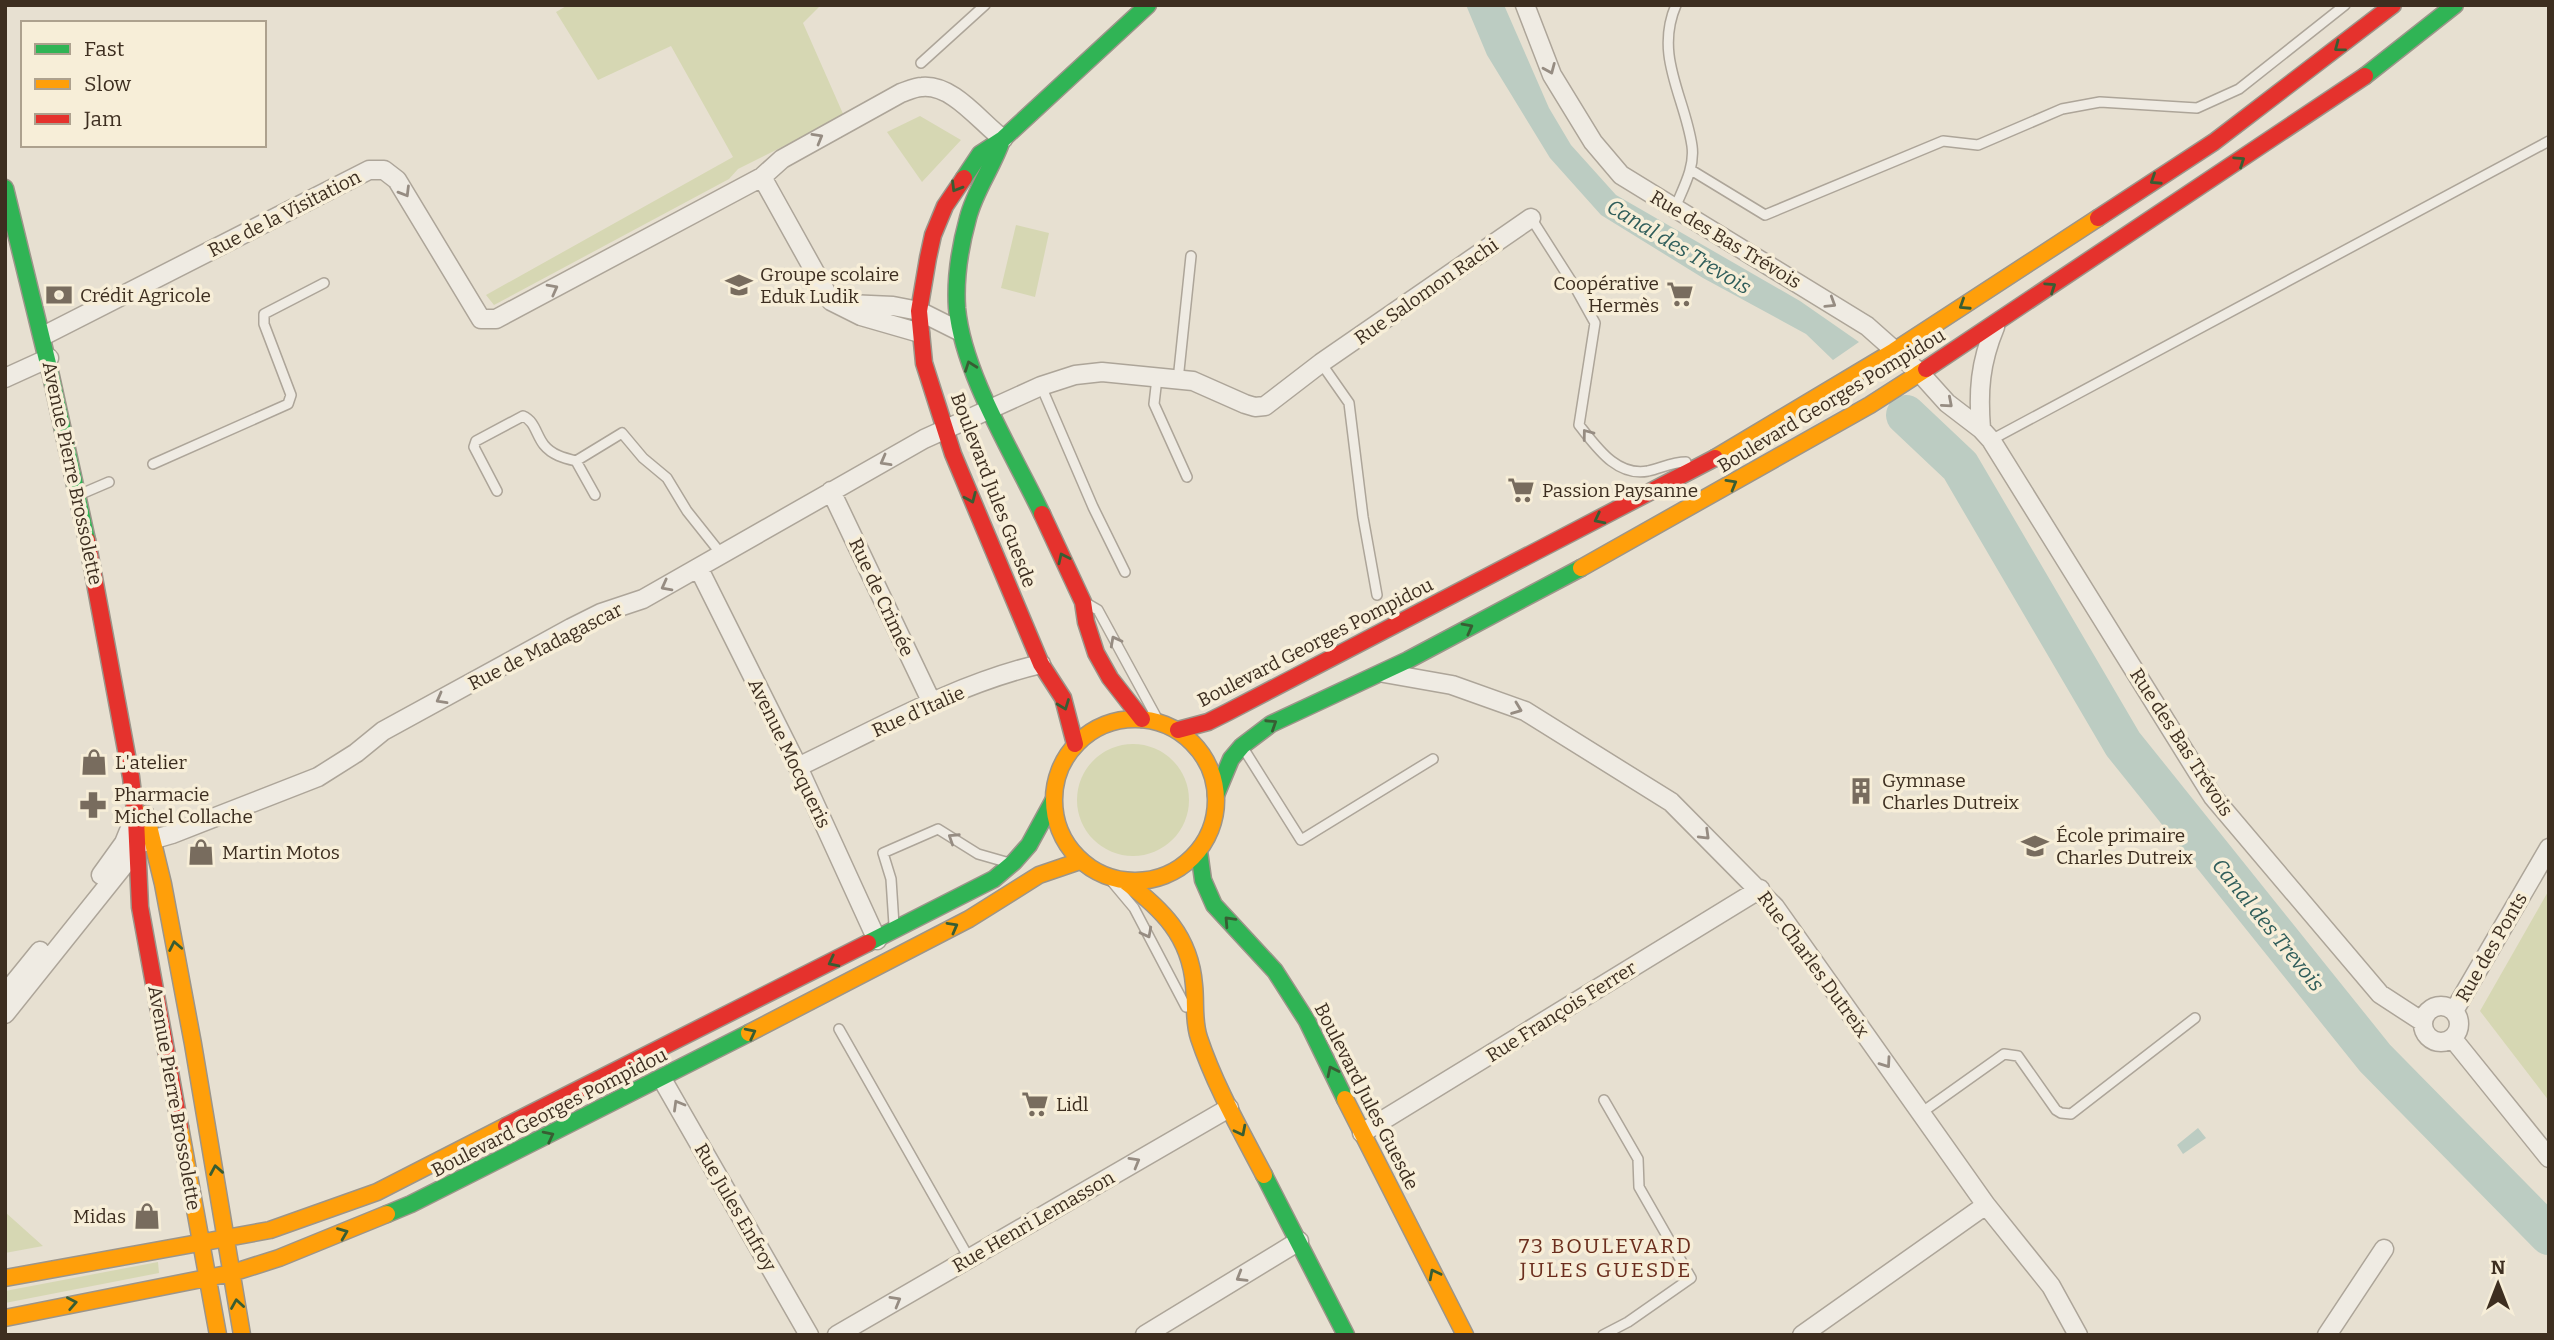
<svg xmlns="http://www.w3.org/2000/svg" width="2554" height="1340" font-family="Bitter,serif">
  <rect width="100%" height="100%" fill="#e7e0d1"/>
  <!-- green -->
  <path fill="#d6d7b3" d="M 568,5 L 821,5 L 803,23 L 844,116 L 738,169 L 729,179 L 494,305 L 486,295 L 733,157 L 671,46 L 598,80 L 556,12 Z
    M 920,116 L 961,140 L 922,182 L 887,132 Z
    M 1016,225 L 1049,233 L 1035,297 L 1001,288 Z
    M1077 800a56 56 0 1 1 112 0a56 56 0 1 1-112 0Z
    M 2549,890 L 2549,1101 L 2480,1011 Z
    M 5,1212 L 43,1246 L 5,1253 Z
    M 158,1262 L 159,1273 L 5,1303 L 5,1291 Z"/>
  <!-- water -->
  <path fill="#bcccc2" d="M 1466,5 L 1504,5 L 1549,108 L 1571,145 L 1616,195 L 1800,301 L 1859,342 L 1833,360 L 1806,334 L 1703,278 L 1601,215 L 1550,158 L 1487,55 Z
    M 2198,1128 L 2206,1138 L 2183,1154 L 2177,1145 Z"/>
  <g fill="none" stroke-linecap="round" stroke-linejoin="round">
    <!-- river -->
    <path stroke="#bcccc2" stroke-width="40" d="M 1906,415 L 1960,466 L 2123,744 L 2375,1058 L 2549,1235"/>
    <defs>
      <path id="lane" d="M 921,63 L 985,5
        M 1691,170 L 1765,215 L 1943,141 L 1978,145 L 2062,109 L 2100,102 L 2197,108 L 2239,89 L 2345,5
        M 1675,208 C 1683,188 1695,168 1692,146 C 1685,97 1654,56 1676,5
        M 1531,218 L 1575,287 L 1595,323 L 1579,425 C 1596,446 1616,477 1648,471 C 1661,468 1673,462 1686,462
        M 1321,363 L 1349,403 L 1363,517 L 1377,595
        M 1157,378 L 1154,404 L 1187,477
        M 1178,380 L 1191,256
        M 1041,386 L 1093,507 L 1125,572
        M 1991,440 L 2549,141
        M 153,464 L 288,404 L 291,395 L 264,324 L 264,314 L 324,283
        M 497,491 L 474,447 L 476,441 L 523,416 C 535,421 536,435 544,445 C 552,455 564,458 576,461
        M 81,494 L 109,482
        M 595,495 L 576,461 L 622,433 L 643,458 L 667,478 L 687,511 L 722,555
        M 1086,603 L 1098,610 L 1159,722
        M 1245,751 L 1301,840 L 1433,759
        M 1108,877 L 1134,908 L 1186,1007
        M 894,925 L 891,879 L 883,853 L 938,829 L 978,854 L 1006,862
        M 839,1029 L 969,1258
        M 1921,1113 L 2004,1054 L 2018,1056 L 2056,1110 L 2061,1113 L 2071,1114 L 2195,1018
        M 1603,1335 L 1628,1322 L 1691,1278 L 1639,1187 L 1638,1159 L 1604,1100"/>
      <path id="street" d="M 1525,5 L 1552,75 L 1593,142 L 1621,175 L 1867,326 L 1920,373 L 1947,403 L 1981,429 L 1991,440 L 2213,797 L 2380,994 L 2423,1022
        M 762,177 L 831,301 L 861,316 L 920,333
        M 848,304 L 893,306 L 919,311 L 959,331
        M 43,336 L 369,170 L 384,170 L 397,180 L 481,319 L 496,319 L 762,177 L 782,159 L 901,93 C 907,91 915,87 922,87 C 953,84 980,122 1003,139
        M 5,378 L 49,358
        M 1981,429 C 1978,391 1980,363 1995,327
        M 831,491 L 932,703
        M 699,569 L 798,767 L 877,940
        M 1384,673 L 1452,685 L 1525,711 L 1671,802 L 1775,907 L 1986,1205 L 2051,1286 L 2078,1335
        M 798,767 C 875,730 958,683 1041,664
        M 141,843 L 172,834 L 318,777 L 356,753 L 383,731 L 571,628 L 601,613 L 643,599 L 924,439 L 1041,386 L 1075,375 L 1102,372 L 1193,381 L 1245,404 L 1255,407 L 1265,406 L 1321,363 L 1531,218
        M 101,875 L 124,843 L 133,821
        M 5,994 L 40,951
        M2423 1024a18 18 0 1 1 36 0a18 18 0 1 1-36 0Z
        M 2454,1011 L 2549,848
        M 5,1014 L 129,859 L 137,846
        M 2453,1039 L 2549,1158
        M 662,1079 L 809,1335
        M 1362,1133 L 1760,889
        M 837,1335 L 1229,1108
        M 1145,1335 L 1299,1241
        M 1802,1335 L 1986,1205
        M 2327,1335 L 2384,1249"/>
      <path id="fast" d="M 2365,76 L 2455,5
        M 1002,140 C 993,167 975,190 968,218 C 960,247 955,278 957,308 C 963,374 1013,453 1042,514
        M 964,178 L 980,154 L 1003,139 L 1148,5
        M 5,188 L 51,376 L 87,540
        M 1216,795 L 1231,759 L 1242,746 L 1271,724 L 1408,660 L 1581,568
        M 1199,851 L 1203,880 L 1214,905 L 1275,971 L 1307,1021 L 1345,1099
        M 868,943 L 994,879 L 1014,862 L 1029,845 L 1053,801
        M 1264,1175 L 1346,1335
        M 387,1214 L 411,1204 L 749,1033"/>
      <path id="slow" d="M 1715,458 L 1894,351 L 2098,218
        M 1581,568 L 1870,405 L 1926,369
        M1054 800a81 81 0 1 1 162 0a81 81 0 1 1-162 0Z
        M 146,814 L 163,884 L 193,1044 L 242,1335
        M 1125,881 C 1162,909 1190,936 1194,985 C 1196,1003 1193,1020 1199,1038 C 1215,1086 1241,1131 1264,1175
        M 749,1033 L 969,919 L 1039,875 L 1080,861
        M 1345,1099 L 1465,1335
        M 180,1127 L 218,1335
        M 5,1278 L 270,1230 L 377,1192 L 506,1126
        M 5,1318 L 232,1273 L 279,1258 L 387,1214"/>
      <path id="jam" d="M 964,178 L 945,206 L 933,235 L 928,258 L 919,311 L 924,363 L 953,454 L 1041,664 L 1063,698 L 1075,744
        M 2098,218 L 2214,142 L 2393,5
        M 1926,369 L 2365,76
        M 1042,514 L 1083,602 L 1086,622 L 1096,653 L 1110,678 L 1142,719
        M 87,540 L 131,777 L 136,819 L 140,907 L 180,1127
        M 1178,730 L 1208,722 L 1228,712 L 1715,458
        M 506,1126 L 868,943"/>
    </defs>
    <!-- lane casing -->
    <use href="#lane" stroke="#ada599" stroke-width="12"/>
    <!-- street casing -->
    <use href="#street" stroke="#ada599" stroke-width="21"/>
    <!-- fast casing -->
    <use href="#fast" stroke="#9c958a" stroke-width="19"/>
    <!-- slow casing -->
    <use href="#slow" stroke="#9c958a" stroke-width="19"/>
    <!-- jam casing -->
    <use href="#jam" stroke="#9c958a" stroke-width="19"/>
    <!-- lane -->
    <use href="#lane" stroke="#efebe3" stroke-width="9"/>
    <!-- street -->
    <use href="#street" stroke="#efebe3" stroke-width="18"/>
    <!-- fast -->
    <use href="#fast" stroke="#30b455" stroke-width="16"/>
    <!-- slow -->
    <use href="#slow" stroke="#ff9f0a" stroke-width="16"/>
    <!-- jam -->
    <use href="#jam" stroke="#e5322d" stroke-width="16"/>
  </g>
  <!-- one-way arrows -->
  <defs><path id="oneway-chevron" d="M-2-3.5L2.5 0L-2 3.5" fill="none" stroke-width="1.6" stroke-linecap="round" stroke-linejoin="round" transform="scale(1.75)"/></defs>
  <g stroke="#385d33">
    <use href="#oneway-chevron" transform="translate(2339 47) rotate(143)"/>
    <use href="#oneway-chevron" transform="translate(2240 161) rotate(-34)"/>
    <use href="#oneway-chevron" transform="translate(2155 180) rotate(147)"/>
    <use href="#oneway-chevron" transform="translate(956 187) rotate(121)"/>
    <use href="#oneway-chevron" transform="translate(2051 287) rotate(-34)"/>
    <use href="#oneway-chevron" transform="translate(1964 305) rotate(147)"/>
    <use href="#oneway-chevron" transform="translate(970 366) rotate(-110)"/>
    <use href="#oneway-chevron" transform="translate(1732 484) rotate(-30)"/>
    <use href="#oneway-chevron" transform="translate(971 498) rotate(67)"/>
    <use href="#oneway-chevron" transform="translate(1599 519) rotate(153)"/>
    <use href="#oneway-chevron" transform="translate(1063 558) rotate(-115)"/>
    <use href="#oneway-chevron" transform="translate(1468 628) rotate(-28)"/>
    <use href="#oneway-chevron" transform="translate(1064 705) rotate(69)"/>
    <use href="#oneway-chevron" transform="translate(1272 724) rotate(-33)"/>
    <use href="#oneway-chevron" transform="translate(1229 921) rotate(-133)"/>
    <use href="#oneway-chevron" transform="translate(953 927) rotate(-29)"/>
    <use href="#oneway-chevron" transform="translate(175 946) rotate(-101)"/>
    <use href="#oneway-chevron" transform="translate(833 962) rotate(153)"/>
    <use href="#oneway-chevron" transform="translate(751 1033) rotate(-27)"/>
    <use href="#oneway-chevron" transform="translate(1332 1071) rotate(-116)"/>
    <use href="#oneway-chevron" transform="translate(1241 1131) rotate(63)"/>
    <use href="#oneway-chevron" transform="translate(549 1136) rotate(-27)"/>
    <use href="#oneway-chevron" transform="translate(216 1170) rotate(-100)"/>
    <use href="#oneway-chevron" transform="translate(343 1233) rotate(-22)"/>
    <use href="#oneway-chevron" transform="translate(1434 1274) rotate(-117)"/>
    <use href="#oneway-chevron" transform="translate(72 1303) rotate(-11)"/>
    <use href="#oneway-chevron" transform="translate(237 1304) rotate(-99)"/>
  </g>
  <g stroke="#968c82">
    <use href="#oneway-chevron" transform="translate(1550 69) rotate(67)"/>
    <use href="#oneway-chevron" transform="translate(818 138) rotate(-30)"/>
    <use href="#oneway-chevron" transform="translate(405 192) rotate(59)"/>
    <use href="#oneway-chevron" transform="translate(553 289) rotate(-28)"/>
    <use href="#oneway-chevron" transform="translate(1831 303) rotate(32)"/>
    <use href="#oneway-chevron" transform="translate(1948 403) rotate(41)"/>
    <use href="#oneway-chevron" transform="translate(1587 434) rotate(-127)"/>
    <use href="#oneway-chevron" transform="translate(885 461) rotate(151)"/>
    <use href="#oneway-chevron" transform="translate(666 586) rotate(152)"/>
    <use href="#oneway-chevron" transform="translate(1115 641) rotate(-118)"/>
    <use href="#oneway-chevron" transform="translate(441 699) rotate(151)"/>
    <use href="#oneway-chevron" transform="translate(1517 709) rotate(21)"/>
    <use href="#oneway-chevron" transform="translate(1705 835) rotate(44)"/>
    <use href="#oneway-chevron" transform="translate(953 838) rotate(-147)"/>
    <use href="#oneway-chevron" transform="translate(1147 933) rotate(62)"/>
    <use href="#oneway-chevron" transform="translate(1886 1063) rotate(55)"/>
    <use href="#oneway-chevron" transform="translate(678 1105) rotate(-120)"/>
    <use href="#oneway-chevron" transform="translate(1135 1162) rotate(-30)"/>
    <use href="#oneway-chevron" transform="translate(1241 1277) rotate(149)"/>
    <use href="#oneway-chevron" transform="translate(896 1301) rotate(-30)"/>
  </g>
  <!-- icons -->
  <defs>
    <symbol id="school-bare" viewBox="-9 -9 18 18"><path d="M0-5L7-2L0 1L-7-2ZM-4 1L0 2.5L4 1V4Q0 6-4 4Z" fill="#786c5e" stroke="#f7eed8" stroke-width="2.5" paint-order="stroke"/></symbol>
    <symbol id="supermarket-bare" viewBox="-9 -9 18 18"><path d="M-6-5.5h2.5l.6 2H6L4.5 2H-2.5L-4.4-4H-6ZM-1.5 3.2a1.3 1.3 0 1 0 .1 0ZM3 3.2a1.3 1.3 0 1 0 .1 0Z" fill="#786c5e" stroke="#f7eed8" stroke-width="2.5" paint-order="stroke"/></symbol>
    <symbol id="bank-bare" viewBox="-9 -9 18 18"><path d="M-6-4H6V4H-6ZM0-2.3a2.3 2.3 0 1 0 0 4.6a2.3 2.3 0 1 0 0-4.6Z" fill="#786c5e" stroke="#f7eed8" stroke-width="2.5" paint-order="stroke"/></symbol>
    <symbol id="shop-bare" viewBox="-9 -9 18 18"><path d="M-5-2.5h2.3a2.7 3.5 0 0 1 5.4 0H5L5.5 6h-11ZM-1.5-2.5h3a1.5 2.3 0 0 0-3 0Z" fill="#786c5e" stroke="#f7eed8" stroke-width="2.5" paint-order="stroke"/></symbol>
    <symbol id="building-bare" viewBox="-9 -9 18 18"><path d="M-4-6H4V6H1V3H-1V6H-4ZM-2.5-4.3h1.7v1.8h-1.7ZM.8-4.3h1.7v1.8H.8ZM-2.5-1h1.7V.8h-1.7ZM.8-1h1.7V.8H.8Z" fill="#786c5e" stroke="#f7eed8" stroke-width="2.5" paint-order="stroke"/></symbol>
    <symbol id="pharmacy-bare" viewBox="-9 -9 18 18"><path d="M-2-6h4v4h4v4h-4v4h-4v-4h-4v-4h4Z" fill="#786c5e" stroke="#f7eed8" stroke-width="2.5" paint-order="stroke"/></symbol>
  </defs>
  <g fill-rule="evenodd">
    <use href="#school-bare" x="720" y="266" width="38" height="38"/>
    <use href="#supermarket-bare" x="1661" y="275" width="38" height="38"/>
    <use href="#bank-bare" x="40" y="276" width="38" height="38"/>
    <use href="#supermarket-bare" x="1502" y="471" width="38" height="38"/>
    <use href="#shop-bare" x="75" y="743" width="38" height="38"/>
    <use href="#building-bare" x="1842" y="772" width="38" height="38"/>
    <use href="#pharmacy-bare" x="74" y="786" width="38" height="38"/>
    <use href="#school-bare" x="2016" y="827" width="38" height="38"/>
    <use href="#shop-bare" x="182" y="833" width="38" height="38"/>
    <use href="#supermarket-bare" x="1016" y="1085" width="38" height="38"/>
    <use href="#shop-bare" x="128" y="1197" width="38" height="38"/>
  </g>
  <g text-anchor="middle" stroke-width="7" stroke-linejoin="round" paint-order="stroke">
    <!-- street labels -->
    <g font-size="19" fill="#3d2e20" stroke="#f7eed8">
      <text transform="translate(284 213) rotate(-27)" y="7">Rue de la Visitation</text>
      <text transform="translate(1726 239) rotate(31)" y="7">Rue des Bas Trévois</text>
      <text transform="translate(1426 291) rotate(-35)" y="7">Rue Salomon Rachi</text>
      <text transform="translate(1831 400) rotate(-31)" y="7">Boulevard Georges Pompidou</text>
      <text transform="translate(73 473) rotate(78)" y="7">Avenue Pierre Brossolette</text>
      <text transform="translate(994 490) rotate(69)" y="7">Boulevard Jules Guesde</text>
      <text transform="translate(882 597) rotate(65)" y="7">Rue de Crimée</text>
      <text transform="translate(1315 642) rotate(-27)" y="7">Boulevard Georges Pompidou</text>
      <text transform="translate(545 646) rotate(-27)" y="7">Rue de Madagascar</text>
      <text transform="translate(918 711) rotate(-24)" y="7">Rue d'Italie</text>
      <text transform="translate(2182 742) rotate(57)" y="7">Rue des Bas Trévois</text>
      <text transform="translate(790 753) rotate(64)" y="7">Avenue Mocqueris</text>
      <text transform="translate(2491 947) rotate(-60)" y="7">Rue des Ponts</text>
      <text transform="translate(1814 964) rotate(54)" y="7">Rue Charles Dutreix</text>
      <text transform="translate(1561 1011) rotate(-32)" y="7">Rue François Ferrer</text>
      <text transform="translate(1367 1096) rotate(63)" y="7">Boulevard Jules Guesde</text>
      <text transform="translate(175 1098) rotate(80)" y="7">Avenue Pierre Brossolette</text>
      <text transform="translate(549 1112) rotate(-27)" y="7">Boulevard Georges Pompidou</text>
      <text transform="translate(736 1207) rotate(60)" y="7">Rue Jules Enfroy</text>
      <text transform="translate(1033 1221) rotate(-30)" y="7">Rue Henri Lemasson</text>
    </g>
    <!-- poi labels -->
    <g font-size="19" fill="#3d2e20" stroke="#f7eed8" text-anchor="start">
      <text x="760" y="281">Groupe scolaire<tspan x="760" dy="22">Eduk Ludik</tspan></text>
      <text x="1659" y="290" text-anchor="end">Coopérative<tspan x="1659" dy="22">Hermès</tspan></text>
      <text x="80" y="302">Crédit Agricole</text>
      <text x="1542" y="497">Passion Paysanne</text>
      <text x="115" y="769">L'atelier</text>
      <text x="1882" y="787">Gymnase<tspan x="1882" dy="22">Charles Dutreix</tspan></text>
      <text x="114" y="801">Pharmacie<tspan x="114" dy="22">Michel Collache</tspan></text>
      <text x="2056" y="842">École primaire<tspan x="2056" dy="22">Charles Dutreix</tspan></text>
      <text x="222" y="859">Martin Motos</text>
      <text x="1056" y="1111">Lidl</text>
      <text x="126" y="1223" text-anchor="end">Midas</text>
    </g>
    <!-- water labels -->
    <g font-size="21" font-style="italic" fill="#2f5d5a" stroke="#f7eed8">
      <text transform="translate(1679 247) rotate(31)" y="7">Canal des Trevois</text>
      <text transform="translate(2268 925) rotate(51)" y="7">Canal des Trevois</text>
    </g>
    <!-- neighbourhood labels -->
    <g font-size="21" letter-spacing="2" fill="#6b2e1e" stroke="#f7eed8">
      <text x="1606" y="1253">73 BOULEVARD<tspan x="1606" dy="24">JULES GUESDE</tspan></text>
    </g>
  </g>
  <!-- border -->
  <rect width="2554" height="1340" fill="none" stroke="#3d2e20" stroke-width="14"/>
  <!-- legend -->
  <rect x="21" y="21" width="245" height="126" fill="#f7eed8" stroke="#ada18e" stroke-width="2"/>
  <rect x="35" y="44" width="35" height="10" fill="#30b455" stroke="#ada18e" stroke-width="2"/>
  <text x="84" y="56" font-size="21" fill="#3d2e20">Fast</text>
  <rect x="35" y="79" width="35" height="10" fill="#ff9f0a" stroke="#ada18e" stroke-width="2"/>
  <text x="84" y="91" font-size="21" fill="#3d2e20">Slow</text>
  <rect x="35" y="114" width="35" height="10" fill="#e5322d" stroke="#ada18e" stroke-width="2"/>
  <text x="84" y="126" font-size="21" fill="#3d2e20">Jam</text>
  <!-- north arrow -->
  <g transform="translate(2498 1284)" stroke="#f7eed8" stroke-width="5" paint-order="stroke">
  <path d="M0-5L12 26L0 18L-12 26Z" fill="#3d2e20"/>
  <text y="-10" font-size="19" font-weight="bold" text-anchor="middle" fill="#3d2e20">N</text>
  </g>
</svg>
